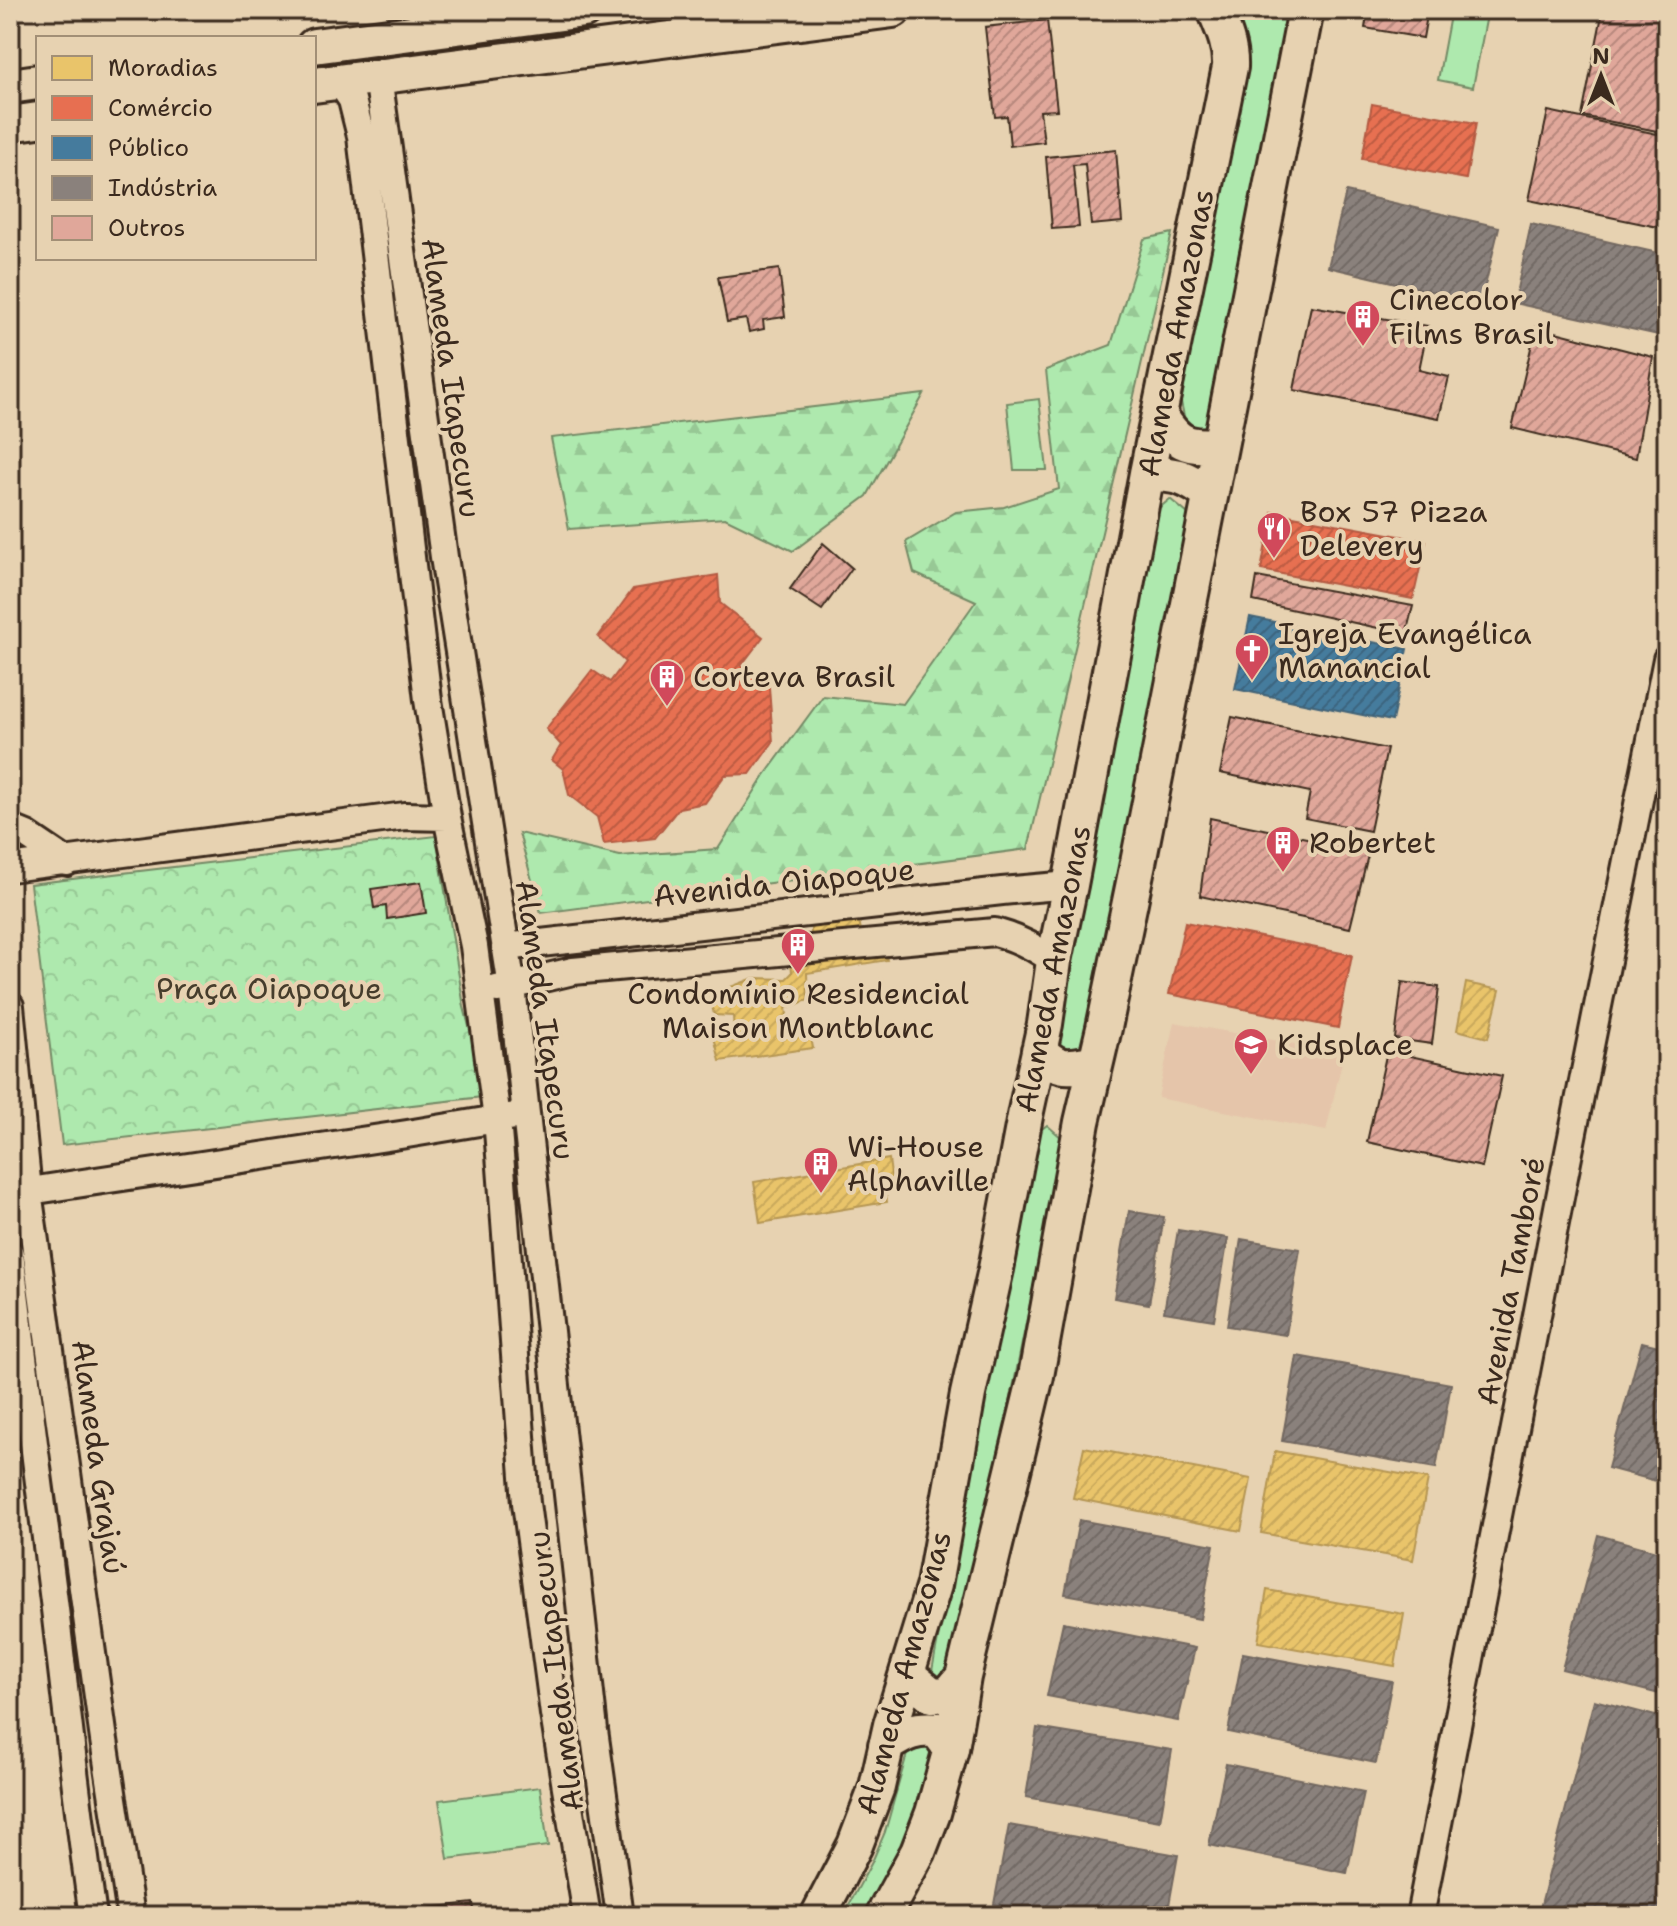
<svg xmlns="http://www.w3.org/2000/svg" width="1677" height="1926" font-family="'Shantell Sans',sans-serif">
  <defs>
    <pattern id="forest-firs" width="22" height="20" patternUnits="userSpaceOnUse" patternTransform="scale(2)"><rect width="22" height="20" fill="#aee9ae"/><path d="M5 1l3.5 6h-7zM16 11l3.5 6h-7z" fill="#97c895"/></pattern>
    <pattern id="park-crowns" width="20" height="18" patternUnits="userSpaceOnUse" patternTransform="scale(2)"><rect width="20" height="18" fill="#aee9ae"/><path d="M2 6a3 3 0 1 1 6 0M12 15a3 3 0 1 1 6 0" fill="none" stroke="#97c895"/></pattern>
    <pattern id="homes-hatch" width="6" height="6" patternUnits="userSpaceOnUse" patternTransform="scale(2)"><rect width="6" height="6" fill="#e9c46a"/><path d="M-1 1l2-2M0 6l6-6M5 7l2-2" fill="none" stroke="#c9a95b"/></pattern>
    <pattern id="shops-hatch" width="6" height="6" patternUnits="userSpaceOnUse" patternTransform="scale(2)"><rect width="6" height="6" fill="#e76f51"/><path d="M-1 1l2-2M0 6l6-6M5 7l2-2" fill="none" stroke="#bc5b43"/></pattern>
    <pattern id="public-hatch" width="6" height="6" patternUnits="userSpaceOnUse" patternTransform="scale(2)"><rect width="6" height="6" fill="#457b9d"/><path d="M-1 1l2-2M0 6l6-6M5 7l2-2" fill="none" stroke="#3b657f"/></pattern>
    <pattern id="industry-hatch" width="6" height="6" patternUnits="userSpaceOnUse" patternTransform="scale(2)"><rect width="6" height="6" fill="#8a817c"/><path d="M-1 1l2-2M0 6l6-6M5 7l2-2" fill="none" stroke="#726a65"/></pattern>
    <pattern id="building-hatch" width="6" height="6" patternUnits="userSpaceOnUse" patternTransform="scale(2)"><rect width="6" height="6" fill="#e0a79a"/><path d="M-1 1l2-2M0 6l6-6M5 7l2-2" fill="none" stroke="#b7887d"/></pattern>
  </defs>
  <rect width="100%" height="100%" fill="#e7d2b1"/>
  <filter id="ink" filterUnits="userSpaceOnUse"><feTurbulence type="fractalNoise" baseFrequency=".0125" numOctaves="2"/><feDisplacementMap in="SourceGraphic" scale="16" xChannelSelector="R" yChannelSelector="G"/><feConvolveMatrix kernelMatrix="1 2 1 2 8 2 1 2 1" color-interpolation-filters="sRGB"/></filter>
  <g filter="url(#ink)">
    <!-- built -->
    <path fill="#e5c5aa" d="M 1174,1022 L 1344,1053 L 1326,1131 L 1158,1098 Z"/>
    <!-- grass -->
    <path fill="#aee9ae" stroke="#748a66" stroke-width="2" d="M 1229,10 L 1293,10 L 1207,426 L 1187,430 L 1181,402 L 1244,47 Z
      M 1451,10 L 1488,10 L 1473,87 L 1438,80 Z
      M 1039,399 L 1047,470 L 1014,470 L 1007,403 Z
      M 1170,499 L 1188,514 L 1085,1042 L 1076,1050 L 1055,1046 L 1152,514 Z
      M 1047,1125 L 1063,1139 L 955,1677 L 946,1689 L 932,1671 L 1006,1273 L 1037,1133 Z
      M 922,1742 L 933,1751 L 899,1863 L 867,1916 L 843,1916 L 872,1862 L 885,1832 L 907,1754 L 913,1743 Z
      M 540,1787 L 548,1846 L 448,1859 L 439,1800 Z"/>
    <!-- forest -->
    <path fill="url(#forest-firs)" stroke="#748a66" stroke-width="2" d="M 1172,233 L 1028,849 L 541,913 L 519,833 L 620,856 L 718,849 L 765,775 L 823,696 L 903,704 L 976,601 L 914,573 L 906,542 L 956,512 L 1004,507 L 1059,489 L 1046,370 L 1111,345 L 1144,239 Z
      M 924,394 L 867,496 L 793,551 L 725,518 L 569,529 L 551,438 Z"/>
    <!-- park -->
    <path fill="url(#park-crowns)" stroke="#748a66" stroke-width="2" d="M 436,836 L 464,1007 L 474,1046 L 482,1097 L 62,1145 L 30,884 Z"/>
    <!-- homes -->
    <path fill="url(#homes-hatch)" stroke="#b59653" stroke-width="2" d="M 878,890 L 879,913 L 859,920 L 862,936 L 880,935 L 887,960 L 807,973 L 808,1000 L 786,1008 L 789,1028 L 809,1027 L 813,1048 L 720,1061 L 714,1037 L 734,1035 L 733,1016 L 714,1015 L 710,995 L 754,978 L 786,979 L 792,973 L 790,945 L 811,942 L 811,927 L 790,928 L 785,906 Z
      M 1466,983 L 1500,990 L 1488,1038 L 1457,1030 Z
      M 889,1159 L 892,1183 L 885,1187 L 887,1202 L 760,1223 L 754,1182 Z
      M 1084,1447 L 1251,1479 L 1241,1531 L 1073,1498 Z
      M 1275,1451 L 1428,1479 L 1413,1560 L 1261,1533 Z
      M 1267,1590 L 1404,1614 L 1395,1666 L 1258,1642 Z"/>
    <!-- shops -->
    <path fill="url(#shops-hatch)" stroke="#b35a42" stroke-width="2" d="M 1372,104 L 1476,123 L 1466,179 L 1362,159 Z
      M 1272,512 L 1426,541 L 1413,599 L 1261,570 Z
      M 718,575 L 720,603 L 763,637 L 741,666 L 769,687 L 773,742 L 750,774 L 725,775 L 705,803 L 679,808 L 655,838 L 604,844 L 597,817 L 569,795 L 563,769 L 552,760 L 561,745 L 546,729 L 592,670 L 610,682 L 625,662 L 598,637 L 633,589 Z
      M 1185,922 L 1352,955 L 1338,1028 L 1169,994 Z"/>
    <!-- public -->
    <path fill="url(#public-hatch)" stroke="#426377" stroke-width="2" d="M 1250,617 L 1407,649 L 1392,721 L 1235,689 Z"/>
    <!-- industry -->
    <path fill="url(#industry-hatch)" stroke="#726760" stroke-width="2" d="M 1346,192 L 1499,227 L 1481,303 L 1328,267 Z
      M 1531,224 L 1667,255 L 1667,316 L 1663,336 L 1514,303 Z
      M 1129,1211 L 1164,1217 L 1149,1304 L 1114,1298 Z
      M 1178,1230 L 1228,1238 L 1214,1320 L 1164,1312 Z
      M 1241,1239 L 1300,1249 L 1286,1335 L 1227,1326 Z
      M 1642,1342 L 1667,1348 L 1667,1484 L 1608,1468 Z
      M 1297,1356 L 1451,1384 L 1436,1468 L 1282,1441 Z
      M 1079,1520 L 1214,1545 L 1200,1619 L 1065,1594 Z
      M 1598,1535 L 1667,1554 L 1667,1696 L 1562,1669 Z
      M 1063,1622 L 1195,1648 L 1178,1721 L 1047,1696 Z
      M 1243,1653 L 1392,1681 L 1376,1763 L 1228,1732 Z
      M 1594,1700 L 1667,1719 L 1667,1916 L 1538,1916 Z
      M 1037,1728 L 1172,1750 L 1160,1821 L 1026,1797 Z
      M 1226,1764 L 1364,1792 L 1347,1873 L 1209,1845 Z
      M 1009,1825 L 1178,1855 L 1167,1916 L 1058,1916 L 994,1904 Z"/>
    <!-- building -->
    <path fill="url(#building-hatch)" stroke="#3b2a1e" stroke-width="2" d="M 1368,10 L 1428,10 L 1423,38 L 1365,28 Z
      M 1603,10 L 1667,10 L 1667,133 L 1582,116 Z
      M 1047,20 L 1057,110 L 1040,111 L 1044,142 L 1010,146 L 1007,116 L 995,117 L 985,27 Z
      M 1548,111 L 1667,136 L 1667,229 L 1529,200 Z
      M 1116,150 L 1122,222 L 1091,225 L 1085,164 L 1073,165 L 1079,227 L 1052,229 L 1046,157 Z
      M 779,269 L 785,317 L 763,320 L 764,329 L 749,332 L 746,319 L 727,322 L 718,277 Z
      M 1311,306 L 1428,326 L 1419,370 L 1449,377 L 1439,418 L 1294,390 Z
      M 1536,327 L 1653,357 L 1636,458 L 1512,428 Z
      M 823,543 L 852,568 L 822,610 L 790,589 Z
      M 1257,577 L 1413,606 L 1406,634 L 1253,601 Z
      M 1232,717 L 1387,749 L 1370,831 L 1305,818 L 1310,792 L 1220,773 Z
      M 1210,818 L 1369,851 L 1350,928 L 1200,896 Z
      M 421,882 L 426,913 L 387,919 L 386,906 L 374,908 L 371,889 Z
      M 1402,982 L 1439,987 L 1432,1044 L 1395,1039 Z
      M 1387,1051 L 1502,1076 L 1482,1167 L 1367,1142 Z
      M 473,1903 L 475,1916 L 409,1916 L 408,1910 Z"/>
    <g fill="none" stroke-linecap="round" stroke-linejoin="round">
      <defs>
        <path id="minor" d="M 378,76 L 444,557 L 512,987 L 594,1730 L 620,1916
          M 339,81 L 352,100 L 361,136 L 428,700 L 447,817 L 474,946 L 497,1119 L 501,1167 L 526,1503 L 554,1714 L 587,1916
          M 10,828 L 27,835 L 67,862
          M 10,868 L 405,816 L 447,817
          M 505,947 L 1002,891 L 1070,885
          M 497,989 L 573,971 L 995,932 C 1018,938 1035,947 1054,961
          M 10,1006 L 28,1191 L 104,1740 L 131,1916
          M 10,1194 L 407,1134 L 515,1116
          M 10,1254 C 25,1372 40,1490 55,1609 C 67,1711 78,1814 93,1916
          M 1420,1916 L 1562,1187 L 1667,659"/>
        <path id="major" d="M 314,46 L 584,10
          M 314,85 L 893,10
          M 10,86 L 38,82
          M 10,124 L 38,120
          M 1159,414 C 1176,442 1186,449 1220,444
          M 1147,473 C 1178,475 1185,476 1210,495
          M 1039,1050 C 1060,1072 1068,1067 1096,1062
          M 907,1674 L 932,1695 L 949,1694 L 963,1677
          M 886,1745 C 906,1733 914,1728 937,1730 L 951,1749
          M 818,1916 L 855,1845 L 877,1787 L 891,1725 L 934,1585 L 968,1394 L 996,1269 L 1026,1111 L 1045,1024 L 1054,961 L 1070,885 L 1147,473 L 1230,67 C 1231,46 1223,29 1215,10
          M 883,1916 L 918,1852 L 933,1813 L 951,1749 L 963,1677 L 1036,1376 L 1082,1122 L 1104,1028 L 1138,863 L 1306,10"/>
      </defs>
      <!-- minor casing -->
      <use href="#minor" stroke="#3b2a1e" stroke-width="32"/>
      <!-- major casing -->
      <use href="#major" stroke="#3b2a1e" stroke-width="40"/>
      <!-- minor -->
      <use href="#minor" stroke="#e7d2b1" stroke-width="26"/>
      <!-- major -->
      <use href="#major" stroke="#e7d2b1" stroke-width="34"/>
    </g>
  </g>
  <!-- icons -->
  <defs>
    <symbol id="building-pin" viewBox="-11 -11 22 30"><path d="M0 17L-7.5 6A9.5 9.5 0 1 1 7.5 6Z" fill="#d1495b" stroke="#e7d2b1"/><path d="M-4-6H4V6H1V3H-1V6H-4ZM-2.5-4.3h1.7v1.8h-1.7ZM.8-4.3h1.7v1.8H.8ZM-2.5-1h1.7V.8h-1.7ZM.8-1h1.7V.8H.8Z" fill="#fff"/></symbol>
    <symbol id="restaurant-pin" viewBox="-11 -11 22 30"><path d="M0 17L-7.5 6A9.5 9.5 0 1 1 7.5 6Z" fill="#d1495b" stroke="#e7d2b1"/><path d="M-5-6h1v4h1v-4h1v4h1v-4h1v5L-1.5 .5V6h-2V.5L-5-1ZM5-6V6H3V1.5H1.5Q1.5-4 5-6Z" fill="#fff"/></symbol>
    <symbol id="church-pin" viewBox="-11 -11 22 30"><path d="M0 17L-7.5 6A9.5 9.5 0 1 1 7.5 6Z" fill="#d1495b" stroke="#e7d2b1"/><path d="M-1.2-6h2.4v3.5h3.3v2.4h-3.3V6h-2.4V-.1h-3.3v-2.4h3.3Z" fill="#fff"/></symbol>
    <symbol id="school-pin" viewBox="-11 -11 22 30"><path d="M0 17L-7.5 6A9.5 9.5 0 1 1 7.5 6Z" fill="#d1495b" stroke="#e7d2b1"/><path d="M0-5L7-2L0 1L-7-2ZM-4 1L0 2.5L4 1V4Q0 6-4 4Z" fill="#fff"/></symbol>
  </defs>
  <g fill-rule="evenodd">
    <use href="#building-pin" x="1343" y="297" width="40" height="54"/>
    <use href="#restaurant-pin" x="1254" y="509" width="40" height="54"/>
    <use href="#church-pin" x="1232" y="631" width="40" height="54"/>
    <use href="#building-pin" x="647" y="657" width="40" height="54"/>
    <use href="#building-pin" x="1263" y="823" width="40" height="54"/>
    <use href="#building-pin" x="778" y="925" width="40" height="54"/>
    <use href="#school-pin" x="1231" y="1025" width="40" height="54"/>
    <use href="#building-pin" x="801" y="1144" width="40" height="54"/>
  </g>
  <g text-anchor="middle" stroke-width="8" stroke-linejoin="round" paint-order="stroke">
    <!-- poi labels -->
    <g font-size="30" fill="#3b2a1e" stroke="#e7d2b1" text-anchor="start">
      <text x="1389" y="310">Cinecolor<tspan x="1389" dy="34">Films Brasil</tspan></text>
      <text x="1300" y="522">Box 57 Pizza<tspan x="1300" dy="34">Delevery</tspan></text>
      <text x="1278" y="644">Igreja Evangélica<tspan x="1278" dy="34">Manancial</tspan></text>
      <text x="693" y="687">Corteva Brasil</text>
      <text x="1309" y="853">Robertet</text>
      <text x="798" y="1004" text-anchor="middle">Condomínio Residencial<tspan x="798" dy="34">Maison Montblanc</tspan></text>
      <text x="1277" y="1055">Kidsplace</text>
      <text x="847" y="1157">Wi-House<tspan x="847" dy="34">Alphaville</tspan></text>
    </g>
    <!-- street labels -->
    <g font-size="30" fill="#3b2a1e" stroke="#e7d2b1">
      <text transform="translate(1176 333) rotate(-79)" y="10">Alameda Amazonas</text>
      <text transform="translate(451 378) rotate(82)" y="10">Alameda Itapecuru</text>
      <text transform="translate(784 883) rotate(-6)" y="10">Avenida Oiapoque</text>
      <text transform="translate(1053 969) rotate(-79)" y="10">Alameda Amazonas</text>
      <text transform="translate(545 1020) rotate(82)" y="10">Alameda Itapecuru</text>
      <text transform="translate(1511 1281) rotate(-79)" y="10">Avenida Tamboré</text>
      <text transform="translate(98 1457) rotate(82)" y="10">Alameda Grajaú</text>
      <text transform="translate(556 1671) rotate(-97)" y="10">Alameda Itapecuru</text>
      <text transform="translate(904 1673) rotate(-75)" y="10">Alameda Amazonas</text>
    </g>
    <!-- park labels -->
    <g font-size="30" fill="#463d2c" stroke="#e7d2b1">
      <text x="269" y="999">Praça Oiapoque</text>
    </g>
  </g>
  <!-- margin -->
  <rect width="1677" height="1926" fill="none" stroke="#e7d2b1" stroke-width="40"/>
  <rect x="20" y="20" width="1637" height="1886" fill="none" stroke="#3b2a1e" stroke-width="3" filter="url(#ink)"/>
  <!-- legend -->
  <rect x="36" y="36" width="280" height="224" fill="#e7d2b1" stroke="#a28f76" stroke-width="2"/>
  <rect x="52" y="56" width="40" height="24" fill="#e9c46a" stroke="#a28f76" stroke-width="2"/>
  <text x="108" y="76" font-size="24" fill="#3b2a1e">Moradias</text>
  <rect x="52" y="96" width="40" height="24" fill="#e76f51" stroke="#a28f76" stroke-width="2"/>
  <text x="108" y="116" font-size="24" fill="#3b2a1e">Comércio</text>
  <rect x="52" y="136" width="40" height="24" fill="#457b9d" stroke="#a28f76" stroke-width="2"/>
  <text x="108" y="156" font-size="24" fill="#3b2a1e">Público</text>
  <rect x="52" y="176" width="40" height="24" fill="#8a817c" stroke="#a28f76" stroke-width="2"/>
  <text x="108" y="196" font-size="24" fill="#3b2a1e">Indústria</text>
  <rect x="52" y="216" width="40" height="24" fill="#e0a79a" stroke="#a28f76" stroke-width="2"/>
  <text x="108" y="236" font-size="24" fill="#3b2a1e">Outros</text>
  <!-- north arrow -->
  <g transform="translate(1601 76)" stroke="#e7d2b1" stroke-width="6" paint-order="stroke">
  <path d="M0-6L14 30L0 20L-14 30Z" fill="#3b2a1e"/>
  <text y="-12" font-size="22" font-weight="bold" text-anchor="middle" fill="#3b2a1e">N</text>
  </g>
</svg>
